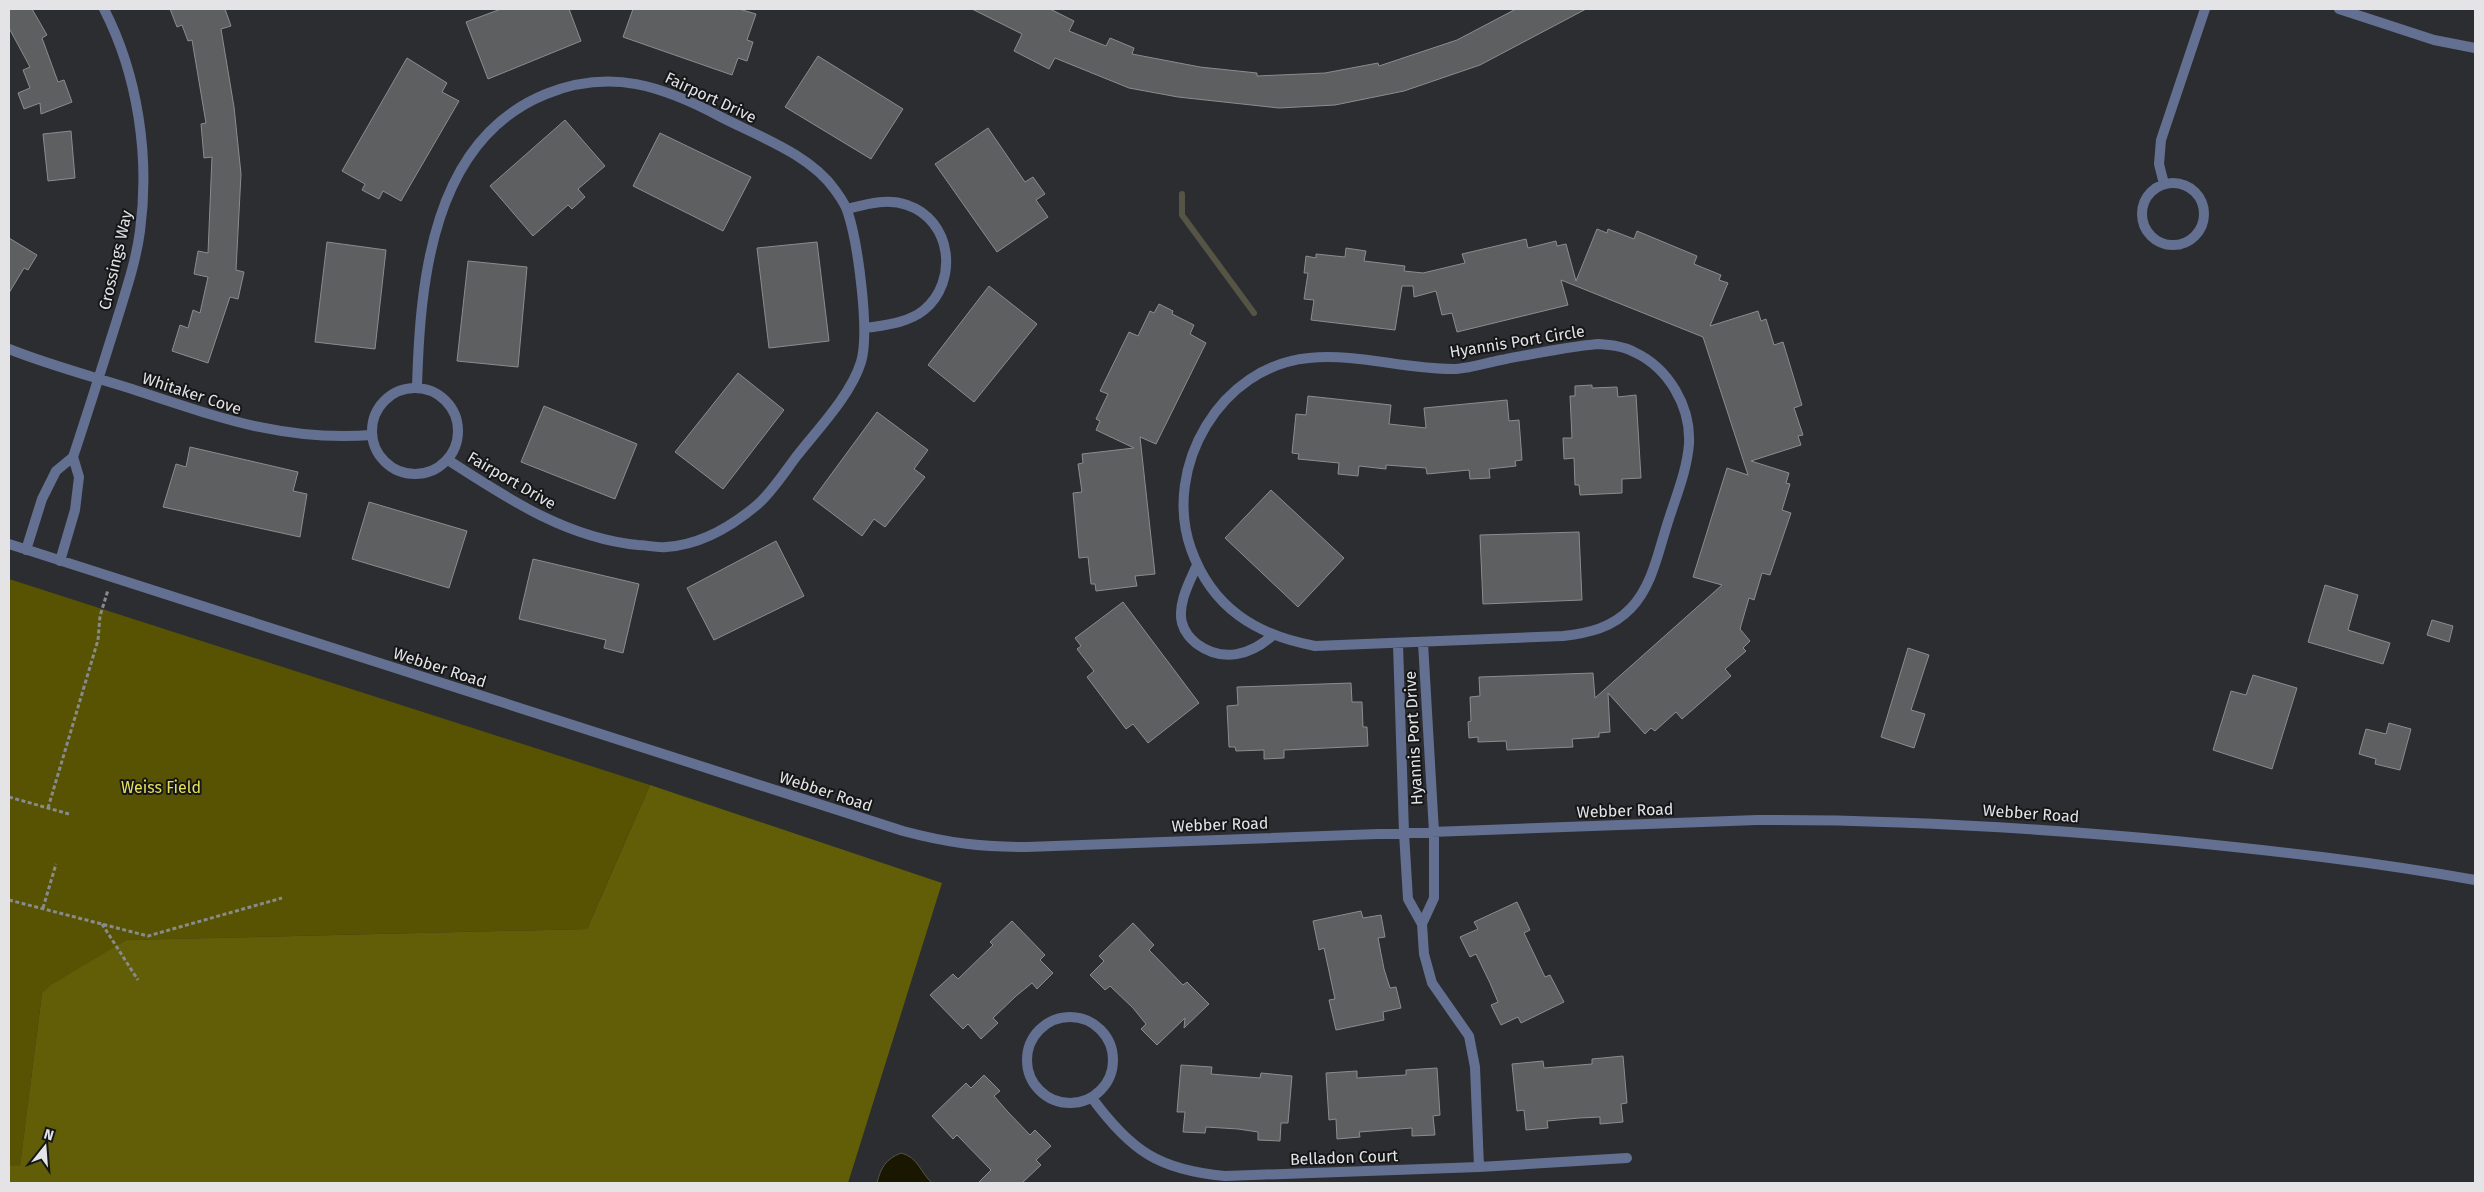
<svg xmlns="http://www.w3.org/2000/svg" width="2484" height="1192" font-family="'Fira Sans',sans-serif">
  <rect width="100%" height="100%" fill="#2c2d30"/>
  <!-- green -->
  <path fill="#575302" d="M 9,579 L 650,785 L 587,929 L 126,940 L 42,993 L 20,1167 L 9,1165 Z"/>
  <!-- forest -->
  <path fill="#625d07" d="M 650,785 L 942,883 L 848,1183 L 9,1183 L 9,1165 L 20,1166 L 42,993 L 51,985 L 126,940 L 587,929 Z"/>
  <!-- water -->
  <path fill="#191700" stroke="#565445" d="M 901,1153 C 918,1157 920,1172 932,1183 L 877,1183 C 881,1167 886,1159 901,1153 Z"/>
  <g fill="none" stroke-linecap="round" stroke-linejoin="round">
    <!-- stream -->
    <path stroke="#565445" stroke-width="6" d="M 1182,194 L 1182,215 L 1254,313"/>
  </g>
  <!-- building -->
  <path fill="#5e5f61" stroke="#8a8c8e" d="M 9,9 L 32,9 L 47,35 L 42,38 L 58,82 L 64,80 L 72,102 L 41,114 L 40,103 L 24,109 L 18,93 L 30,88 L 23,70 L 30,67 L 9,28 Z
    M 170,9 L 225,9 L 231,26 L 221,29 L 234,107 L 241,174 L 236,270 L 244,272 L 238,299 L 230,297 L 208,363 L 172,351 L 180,325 L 188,328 L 193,310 L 200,313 L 208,277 L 194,274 L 198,251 L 208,253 L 212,157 L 204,158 L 201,124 L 206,123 L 192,40 L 188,41 L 182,25 L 177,27 Z
    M 501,9 L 569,9 L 581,41 L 488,79 L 466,22 Z
    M 633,9 L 739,9 L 756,14 L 747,40 L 753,42 L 747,61 L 738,58 L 732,75 L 623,37 Z
    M 972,9 L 1050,9 L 1074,21 L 1069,31 L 1106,46 L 1110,38 L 1134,48 L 1132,54 L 1200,67 L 1257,73 L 1257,76 L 1325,73 L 1378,63 L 1379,66 L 1457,40 L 1516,9 L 1586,9 L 1480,65 L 1404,91 L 1335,105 L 1279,108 L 1178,97 L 1129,88 L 1055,58 L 1049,69 L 1014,51 L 1022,34 Z
    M 818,56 L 903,109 L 871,159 L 785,107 Z
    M 407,58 L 447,83 L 442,92 L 459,101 L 401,201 L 383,191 L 379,199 L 362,190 L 365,184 L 342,171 Z
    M 565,120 L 605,166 L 578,189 L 585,197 L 572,209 L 568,205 L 533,236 L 490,186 Z
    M 988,128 L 1025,182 L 1033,177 L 1045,194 L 1036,200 L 1048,217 L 997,252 L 935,164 Z
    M 71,131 L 75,178 L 48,181 L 43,134 Z
    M 660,133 L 751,177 L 723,231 L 633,186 Z
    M 1597,229 L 1607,233 L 1608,229 L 1634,239 L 1637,231 L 1697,256 L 1694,264 L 1721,275 L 1719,280 L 1728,283 L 1710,326 L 1758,311 L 1761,321 L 1766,319 L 1774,345 L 1783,342 L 1802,405 L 1794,408 L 1803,435 L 1798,436 L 1801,445 L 1751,461 L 1789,473 L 1786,483 L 1790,484 L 1782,510 L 1791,513 L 1770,575 L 1762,573 L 1754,600 L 1749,598 L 1740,629 L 1750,641 L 1743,648 L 1746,651 L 1725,669 L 1731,676 L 1682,719 L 1676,712 L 1655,731 L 1651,728 L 1645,734 L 1608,693 L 1610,732 L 1599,733 L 1599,737 L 1572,739 L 1573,747 L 1507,750 L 1506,741 L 1478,742 L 1478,737 L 1469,738 L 1468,722 L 1471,721 L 1470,697 L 1480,696 L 1479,677 L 1593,673 L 1595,698 L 1722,585 L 1693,577 L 1727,468 L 1748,475 L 1703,337 L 1561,280 L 1568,305 L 1457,332 L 1452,313 L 1442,315 L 1436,291 L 1414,297 L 1413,286 L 1402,286 L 1395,330 L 1311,320 L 1314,300 L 1304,299 L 1308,273 L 1304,273 L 1306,256 L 1316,258 L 1316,254 L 1345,257 L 1346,248 L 1366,251 L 1364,261 L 1405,266 L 1404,271 L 1423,273 L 1465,263 L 1462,254 L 1526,239 L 1528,248 L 1556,241 L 1557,246 L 1566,244 L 1576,281 Z
    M 9,238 L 37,255 L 28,270 L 24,268 L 9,293 Z
    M 327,242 L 386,250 L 375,349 L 315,342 Z
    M 817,242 L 829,341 L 769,348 L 757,248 Z
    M 468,261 L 527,267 L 518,367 L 457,361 Z
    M 989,286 L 1037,324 L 974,402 L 928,365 Z
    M 1159,304 L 1173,311 L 1172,314 L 1194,325 L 1190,334 L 1206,343 L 1156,444 L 1140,437 L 1155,574 L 1135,576 L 1137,586 L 1096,591 L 1095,584 L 1091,584 L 1088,557 L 1079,558 L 1073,493 L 1082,492 L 1078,464 L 1083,463 L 1082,454 L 1134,448 L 1096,430 L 1100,421 L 1096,419 L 1108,394 L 1100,391 L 1129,332 L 1138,336 L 1150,311 L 1154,313 Z
    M 738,373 L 784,410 L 723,489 L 675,452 Z
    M 1592,385 L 1592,388 L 1617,387 L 1618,397 L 1636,395 L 1641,478 L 1622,479 L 1622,493 L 1580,495 L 1579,485 L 1575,485 L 1574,458 L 1564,459 L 1563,438 L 1572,438 L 1570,396 L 1575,396 L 1575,386 Z
    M 1308,396 L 1391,405 L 1389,424 L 1426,428 L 1424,408 L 1507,400 L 1509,421 L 1519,420 L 1522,460 L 1515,461 L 1516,466 L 1489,469 L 1490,478 L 1470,479 L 1469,470 L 1427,474 L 1426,468 L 1386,465 L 1386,469 L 1359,466 L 1358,476 L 1338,474 L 1339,463 L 1298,459 L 1299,454 L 1292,453 L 1296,414 L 1306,415 Z
    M 544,406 L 637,444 L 615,499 L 521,462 Z
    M 877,412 L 928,450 L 914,469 L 925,477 L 885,527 L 874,519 L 862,536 L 813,499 Z
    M 190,447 L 298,472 L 293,491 L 307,494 L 300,537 L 163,507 L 176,464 L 186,467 Z
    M 1271,490 L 1344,558 L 1298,607 L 1225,538 Z
    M 369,502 L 467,531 L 449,588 L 352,559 Z
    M 1579,532 L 1582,600 L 1483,604 L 1480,535 Z
    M 776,541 L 804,596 L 714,640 L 687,588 Z
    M 533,559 L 639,584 L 623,653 L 604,648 L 606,640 L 519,619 Z
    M 2325,585 L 2358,595 L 2348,630 L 2390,643 L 2383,664 L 2308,642 Z
    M 1123,602 L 1199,703 L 1148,743 L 1133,724 L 1126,729 L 1087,677 L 1094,671 L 1077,649 L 1081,646 L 1075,638 Z
    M 2432,620 L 2453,626 L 2449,642 L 2427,635 Z
    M 1908,648 L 1929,655 L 1911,710 L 1925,714 L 1914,748 L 1881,737 Z
    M 2253,675 L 2297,688 L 2272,769 L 2213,750 L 2231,691 L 2246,695 Z
    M 1351,683 L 1352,702 L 1362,702 L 1363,727 L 1367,727 L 1368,746 L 1284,750 L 1284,758 L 1264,759 L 1264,750 L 1236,751 L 1235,747 L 1229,747 L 1227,706 L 1238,705 L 1237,687 Z
    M 2389,723 L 2411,729 L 2400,770 L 2375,764 L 2376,759 L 2359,754 L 2366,729 L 2386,734 Z
    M 1517,902 L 1530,930 L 1524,933 L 1545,977 L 1550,975 L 1564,1002 L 1521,1023 L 1518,1017 L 1501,1025 L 1491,1005 L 1498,1002 L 1490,983 L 1476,954 L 1470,957 L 1460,937 L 1478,929 L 1474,922 Z
    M 1361,911 L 1363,918 L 1381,915 L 1385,937 L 1378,938 L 1384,969 L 1390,988 L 1396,987 L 1401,1008 L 1383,1012 L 1384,1020 L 1336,1030 L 1329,1000 L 1335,999 L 1324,948 L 1319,950 L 1313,921 Z
    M 1012,921 L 1045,955 L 1040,960 L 1053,973 L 1037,989 L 1032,983 L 1016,996 L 993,1018 L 998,1023 L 981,1039 L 968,1024 L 963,1029 L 930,995 L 953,974 L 958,979 L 993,945 L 990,942 Z
    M 1133,923 L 1154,945 L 1149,950 L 1183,985 L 1187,982 L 1209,1004 L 1184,1028 L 1185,1018 L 1157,1045 L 1141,1029 L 1146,1024 L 1133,1008 L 1110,986 L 1105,990 L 1090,975 L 1104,961 L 1099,956 Z
    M 1623,1056 L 1627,1103 L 1621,1104 L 1623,1122 L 1600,1124 L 1600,1117 L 1579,1118 L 1547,1121 L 1548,1128 L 1526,1130 L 1524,1110 L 1517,1111 L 1512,1064 L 1543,1061 L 1544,1068 L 1592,1064 L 1592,1059 Z
    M 1181,1065 L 1212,1067 L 1211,1074 L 1260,1078 L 1261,1073 L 1292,1076 L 1288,1123 L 1281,1123 L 1280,1141 L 1258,1140 L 1258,1132 L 1238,1129 L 1206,1127 L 1205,1133 L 1183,1132 L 1185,1112 L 1177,1112 Z
    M 1437,1068 L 1440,1115 L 1433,1116 L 1435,1135 L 1412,1136 L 1412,1128 L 1359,1132 L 1360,1137 L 1337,1139 L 1336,1119 L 1329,1120 L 1326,1073 L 1357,1071 L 1357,1078 L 1406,1075 L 1406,1070 Z
    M 984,1075 L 1000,1091 L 994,1096 L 1008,1112 L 1030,1135 L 1035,1130 L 1051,1146 L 1036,1160 L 1041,1165 L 1022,1183 L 978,1183 L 991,1170 L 957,1135 L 953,1139 L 932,1116 L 966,1083 L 971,1088 Z"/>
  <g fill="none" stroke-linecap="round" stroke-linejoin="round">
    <!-- path -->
    <path stroke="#898a8c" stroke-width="3" stroke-dasharray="4 2.5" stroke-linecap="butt" d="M 9,797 L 69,814
      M 48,808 L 98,640 L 100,616 L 108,590
      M 9,900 L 148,936 L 282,898
      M 43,908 L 56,864
      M 102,924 L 138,980"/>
    <!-- minor -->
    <path stroke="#637091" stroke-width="10" d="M 2339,9 L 2434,40 L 2475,48
      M2142 214a31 31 0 1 1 62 0a31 31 0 1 1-62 0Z
      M 2164,184 L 2159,164 L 2161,140 L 2205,9
      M 847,209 C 867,204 887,198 907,205 C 952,220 959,281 924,310 C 908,323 885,325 866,328
      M 1598,344 C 1610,345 1623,346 1634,352 C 1669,368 1691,407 1689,444 C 1687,471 1675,499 1667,525 C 1658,553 1652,586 1631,608 C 1612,628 1589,633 1563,636 L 1315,646 C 1256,635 1212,608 1191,549 C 1162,467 1221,366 1309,358 C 1358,353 1407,370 1456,369 C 1471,368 1486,363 1501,360 C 1533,354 1565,347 1598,344 Z
      M 9,349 C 49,365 91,376 132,389 C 215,416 282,442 372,435
      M 417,387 C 420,281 432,140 546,94 C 611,68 663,86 721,117 C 758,136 811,155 835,190 C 840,197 846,205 848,213 C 858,244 870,332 861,362 C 851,395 817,430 796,457 C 784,473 772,492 757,505 C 732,526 700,545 666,547 C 657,548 647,545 638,545 C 566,538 507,498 448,460
      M372 431a43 43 0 1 1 86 0a43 43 0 1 1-86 0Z
      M 9,544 L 903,831 C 948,843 980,847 1027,847 L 1757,820 C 1898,819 2036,828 2176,841 C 2276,851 2376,862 2475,880
      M 26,550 L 42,499 L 56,471 L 73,457 C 88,412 102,367 116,323 C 125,293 136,262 140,231 C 150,157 138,75 104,9
      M 60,561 L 75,510 L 79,477 L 73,457
      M 1197,565 C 1190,581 1177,604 1182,623 C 1185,633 1190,638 1197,644 C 1223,663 1251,655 1273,635
      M 1398,644 L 1404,833 L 1408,899 L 1422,924 L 1424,954 L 1432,983 L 1469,1036 L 1475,1067 L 1479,1167
      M 1422,924 L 1434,898 L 1434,832 L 1423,643
      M1027 1060a43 43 0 1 1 86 0a43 43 0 1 1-86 0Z
      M 1092,1098 C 1131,1151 1159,1170 1225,1176 L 1479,1167 L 1627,1158"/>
  </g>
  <g text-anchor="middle" stroke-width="4" stroke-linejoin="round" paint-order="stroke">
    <!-- street labels -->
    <g font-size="16" fill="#e4e4e6" stroke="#151617">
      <text transform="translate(711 97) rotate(25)" y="6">Fairport Drive</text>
      <text transform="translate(115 260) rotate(-77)" y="6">Crossings Way</text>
      <text transform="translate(1517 341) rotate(-9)" y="6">Hyannis Port Circle</text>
      <text transform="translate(192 393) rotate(18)" y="6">Whitaker Cove</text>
      <text transform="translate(512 480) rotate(30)" y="6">Fairport Drive</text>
      <text transform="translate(440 667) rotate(18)" y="6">Webber Road</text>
      <text transform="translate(1413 738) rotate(-93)" y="6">Hyannis Port Drive</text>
      <text transform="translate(826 791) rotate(18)" y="6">Webber Road</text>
      <text transform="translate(1625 810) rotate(-2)" y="6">Webber Road</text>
      <text transform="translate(2031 813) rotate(4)" y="6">Webber Road</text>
      <text transform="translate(1220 824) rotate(-2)" y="6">Webber Road</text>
      <text transform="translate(1344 1157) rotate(-2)" y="6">Belladon Court</text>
    </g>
    <!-- park labels -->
    <g font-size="16" fill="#e7e05d" stroke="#151617">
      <text x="161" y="793">Weiss Field</text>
    </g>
  </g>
  <!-- border -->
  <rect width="2484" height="1192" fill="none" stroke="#e4e4e6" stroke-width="20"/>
  <!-- north arrow -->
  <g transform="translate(45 1147) rotate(17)" stroke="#151617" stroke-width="4" paint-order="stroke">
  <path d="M0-4L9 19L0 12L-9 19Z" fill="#e4e4e6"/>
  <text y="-8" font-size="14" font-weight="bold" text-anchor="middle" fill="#e4e4e6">N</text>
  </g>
</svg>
